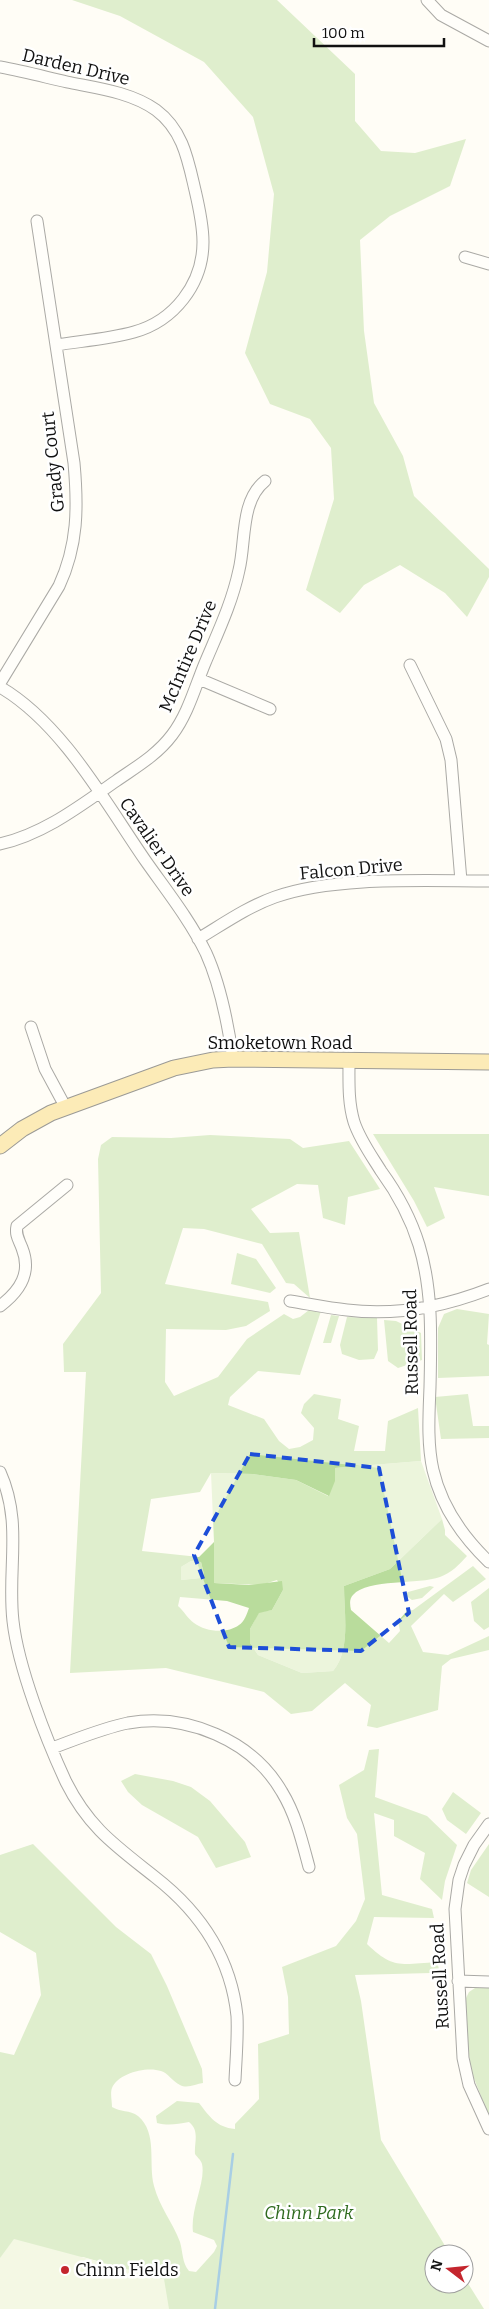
<svg xmlns="http://www.w3.org/2000/svg" width="489" height="2309" font-family="Bitter,serif">
  <rect width="100%" height="100%" fill="#fffdf5"/>
  <!-- green -->
  <path fill="#d5ebbd" d="M 421,1461 L 442,1519 L 390,1569 L 344,1586 C 344,1613 351,1650 333,1671 L 302,1673 L 258,1655 L 250,1643 L 250,1629 L 259,1612 L 272,1610 L 283,1590 L 277,1580 L 261,1585 L 214,1583 L 214,1542 L 211,1473 L 253,1474 L 296,1480 L 328,1496 L 335,1468 Z
    M 191,1561 L 201,1562 L 204,1574 L 201,1578 L 181,1580 L 181,1567 Z"/>
  <!-- forest -->
  <path fill="#b9dc9c" fill-rule="evenodd" d="M 72,0 L 277,0 L 355,74 L 355,121 L 381,151 L 415,153 L 466,139 L 450,186 L 390,216 L 360,240 L 364,331 L 374,403 L 403,456 L 414,496 L 489,569 L 489,577 L 467,617 L 445,593 L 400,565 L 364,585 L 340,613 L 306,590 L 334,499 L 331,448 L 310,419 L 270,404 L 245,353 L 267,272 L 274,194 L 253,117 L 204,62 L 120,16 Z
    M 373,1134 L 489,1134 L 489,1196 L 434,1187 L 445,1218 L 427,1227 L 414,1201 Z
    M 210,1135 L 290,1139 L 303,1148 L 349,1141 L 380,1189 L 348,1197 L 345,1225 L 323,1218 L 318,1185 L 297,1184 L 251,1209 L 270,1233 L 299,1232 L 310,1298 L 294,1284 L 286,1283 L 262,1244 L 204,1229 L 183,1228 L 165,1284 L 268,1302 L 270,1311 L 246,1326 L 226,1330 L 166,1329 L 165,1382 L 174,1396 L 218,1377 L 247,1339 L 284,1314 L 293,1319 L 300,1317 L 309,1310 L 321,1311 L 300,1375 L 258,1371 L 230,1397 L 228,1405 L 264,1419 L 279,1441 L 289,1449 L 300,1447 L 313,1440 L 314,1428 L 301,1413 L 304,1404 L 314,1394 L 341,1399 L 338,1419 L 359,1426 L 354,1451 L 385,1451 L 388,1421 L 418,1408 L 421,1461 L 335,1468 L 335,1481 L 329,1496 L 296,1480 L 253,1474 L 211,1473 L 200,1492 L 151,1499 L 142,1551 L 199,1557 L 214,1542 L 214,1583 L 249,1585 L 282,1581 L 283,1590 L 272,1610 L 259,1613 L 250,1629 L 250,1643 L 258,1655 L 302,1673 L 333,1671 C 351,1650 344,1613 344,1586 L 390,1569 L 442,1519 L 445,1530 L 445,1535 L 467,1556 C 459,1565 451,1573 440,1577 C 419,1585 368,1578 353,1595 C 349,1599 350,1605 351,1610 L 389,1643 L 400,1631 L 398,1621 L 407,1611 L 413,1610 L 473,1566 L 486,1579 L 453,1602 L 444,1594 L 411,1626 L 423,1652 L 448,1655 L 489,1636 L 489,1650 L 451,1659 L 442,1666 L 438,1710 L 377,1728 L 367,1726 L 371,1705 L 345,1683 L 312,1711 L 291,1714 L 264,1692 L 166,1668 L 70,1673 L 86,1372 L 64,1372 L 63,1344 L 101,1293 L 98,1159 L 101,1145 L 112,1137 L 171,1138 ZM 191,1561 L 201,1562 L 204,1574 L 201,1578 L 181,1580 L 181,1567 ZM 180,1597 L 227,1601 L 249,1608 C 247,1614 244,1622 239,1625 C 227,1634 206,1632 194,1623 C 188,1619 184,1611 178,1606 Z
    M 237,1253 L 256,1259 L 276,1288 L 270,1293 L 231,1284 Z
    M 457,1309 L 489,1314 L 487,1344 L 489,1345 L 489,1376 L 438,1378 L 438,1328 L 444,1314 Z
    M 331,1315 L 339,1316 L 331,1343 L 323,1343 Z
    M 347,1317 L 377,1318 L 378,1350 L 374,1359 L 359,1360 L 342,1354 L 340,1345 Z
    M 384,1320 L 396,1321 L 421,1333 L 422,1360 L 398,1368 L 388,1361 Z
    M 468,1394 L 473,1426 L 489,1426 L 489,1438 L 441,1439 L 435,1397 Z
    M 430,1586 L 434,1587 L 422,1598 L 412,1600 L 405,1595 L 408,1592 Z
    M 489,1588 L 489,1627 L 484,1630 L 474,1621 L 471,1602 Z
    M 379,1749 L 375,1797 L 427,1816 L 457,1845 L 445,1881 L 442,1900 L 420,1879 L 425,1853 L 394,1836 L 394,1820 L 374,1813 L 382,1895 L 432,1909 L 434,1918 L 374,1917 L 367,1944 C 394,1970 402,1964 437,1962 L 439,1969 L 431,1973 L 355,1975 L 361,2001 L 381,2140 L 450,2254 L 434,2254 L 434,2284 L 464,2284 L 464,2277 L 484,2309 L 144,2309 L 97,2261 L 83,2257 L 0,2265 L 0,2052 L 14,2055 L 41,1995 L 36,1953 L 0,1932 L 0,1855 L 33,1844 L 116,1927 L 151,1954 L 167,1986 L 202,2069 L 203,2083 C 196,2084 187,2089 180,2085 C 173,2082 168,2073 161,2071 C 147,2066 118,2073 112,2088 C 110,2093 112,2101 112,2107 C 120,2112 130,2110 138,2116 C 158,2133 148,2163 154,2186 C 159,2206 173,2223 180,2242 C 183,2252 182,2263 189,2271 L 196,2272 L 214,2252 L 217,2246 L 214,2240 L 193,2232 C 190,2209 206,2182 202,2164 C 201,2160 197,2157 195,2154 C 194,2142 200,2131 189,2122 C 177,2124 169,2126 157,2123 L 156,2116 L 177,2101 L 199,2103 C 210,2117 216,2127 235,2129 L 235,2124 L 259,2099 L 258,2044 L 289,2034 L 288,1997 L 282,1967 L 336,1946 L 356,1921 L 365,1899 L 357,1834 L 347,1818 L 339,1785 L 364,1770 L 369,1750 Z
    M 135,1774 L 173,1781 L 191,1787 L 210,1801 L 245,1842 L 251,1857 L 216,1868 L 198,1837 L 142,1805 L 128,1792 L 121,1781 Z
    M 453,1792 L 481,1813 L 466,1834 L 447,1820 L 442,1809 Z
    M 489,1844 L 489,1897 L 467,1883 L 471,1870 Z
    M 475,1988 L 489,1988 L 489,2116 L 471,2071 L 464,2014 L 465,2000 L 469,1992 Z"/>
  <!-- pitch -->
  <path fill="#e6f2cf" d="M 14,2239 L 164,2279 L 169,2309 L 0,2309 L 0,2258 Z"/>
  <g fill="none" stroke-linecap="round" stroke-linejoin="round">
    <!-- stream -->
    <path stroke="#3f96cf" stroke-width="2.5" d="M 215,2309 L 233,2154"/>
    <defs>
      <path id="minor" d="M 427,0 L 441,15 L 489,41
        M 0,67 C 22,71 45,77 67,82 C 96,88 131,92 156,110 C 183,130 188,160 195,190 C 199,207 203,225 203,242 C 203,284 174,321 134,332 C 109,339 81,341 56,345
        M 465,257 L 489,264
        M 410,665 L 446,739 L 451,760 L 461,881
        M 199,679 L 270,709
        M 0,683 L 59,586 C 78,545 78,507 74,463 L 37,221
        M 0,687 C 62,723 105,802 145,860 C 166,890 190,920 206,953 C 221,986 228,1024 233,1059
        M 0,844 C 44,834 80,806 116,781 C 136,767 157,755 172,735 C 188,714 195,687 205,663 C 218,632 232,603 239,570 C 246,542 240,501 265,481
        M 198,939 C 223,924 247,907 275,897 C 334,876 426,881 489,881
        M 31,1027 L 45,1069 L 66,1108
        M 349,1062 C 349,1082 348,1102 354,1122 C 360,1140 371,1155 381,1171 C 397,1193 411,1219 419,1245 C 433,1291 431,1339 430,1387 C 429,1414 427,1443 433,1470 C 441,1505 463,1537 489,1562
        M 290,1301 C 309,1304 328,1308 347,1310 C 396,1316 443,1307 489,1289
        M 0,1306 C 20,1291 32,1273 22,1248 C 19,1240 15,1235 17,1226 L 67,1185
        M 0,1472 C 23,1523 7,1569 13,1621 C 18,1667 46,1739 66,1782 C 89,1828 116,1846 155,1877 C 200,1912 231,1958 237,2016 C 238,2037 236,2058 235,2080
        M 52,1748 C 77,1739 103,1728 128,1723 C 187,1713 252,1740 282,1792 C 296,1815 302,1841 309,1867
        M 489,1824 L 474,1845 L 464,1865 L 459,1880 L 455,1909 L 463,2058 L 469,2085 L 489,2129
        M 458,1981 L 489,1982"/>
      <path id="major" d="M 0,1146 L 22,1129 L 51,1113 L 174,1068 L 213,1060 L 233,1059 L 489,1062"/>
    </defs>
    <!-- minor casing -->
    <use href="#minor" stroke="#444" stroke-width="13"/>
    <!-- major casing -->
    <use href="#major" stroke="#222" stroke-width="17"/>
    <!-- minor -->
    <use href="#minor" stroke="#fff" stroke-width="11"/>
    <!-- major -->
    <use href="#major" stroke="#f9d66b" stroke-width="15"/>
  </g>
  <!-- marked area -->
  <path d="M0 0H489V2309H0ZM 250,1454 L 379,1468 L 409,1613 L 361,1651 L 229,1647 L 194,1555 Z" fill="#fffdf5" fill-opacity=".55" fill-rule="evenodd"/>
  <path fill="none" stroke="#1d4ed8" stroke-width="4" stroke-dasharray="10 6" stroke-linejoin="round" d="M 250,1454 L 379,1468 L 409,1613 L 361,1651 L 229,1647 L 194,1555 Z"/>
  <!-- markers -->
  <circle fill="#c4262e" stroke="#fff" stroke-width="2" cx="65" cy="2270" r="5"/>
  <g text-anchor="middle" stroke-width="5" stroke-linejoin="round" paint-order="stroke">
    <!-- street labels -->
    <g font-size="18" fill="#111" stroke="#fff">
      <text transform="translate(76 67) rotate(13)" y="6">Darden Drive</text>
      <text transform="translate(53 462) rotate(-96)" y="6">Grady Court</text>
      <text transform="translate(188 656) rotate(-67)" y="6">McIntire Drive</text>
      <text transform="translate(157 847) rotate(55)" y="6">Cavalier Drive</text>
      <text transform="translate(351 869) rotate(-5)" y="6">Falcon Drive</text>
      <text x="280" y="1049">Smoketown Road</text>
      <text transform="translate(411 1342) rotate(-91)" y="6">Russell Road</text>
      <text transform="translate(440 1976) rotate(-93)" y="6">Russell Road</text>
    </g>
    <!-- park labels -->
    <g font-size="18" font-style="italic" fill="#2f6b1f" stroke="#fff">
      <text x="309" y="2219">Chinn Park</text>
    </g>
    <!-- poi labels -->
    <g font-size="18" fill="#111" stroke="#fff" text-anchor="start">
      <text x="75" y="2276">Chinn Fields</text>
    </g>
  </g>
  <!-- north arrow -->
  <g transform="translate(449 2269) rotate(286)"><circle r="24" fill="#ffffff" stroke="#a0a0a0"/>
  <path d="M0-4L9 19L0 12L-9 19Z" fill="#c4262e"/>
  <text y="-8" font-size="14" font-weight="bold" text-anchor="middle" fill="#111111">N</text>
  </g>
  <!-- scale -->
  <path d="M314 38v8h130v-8" fill="none" stroke="#111111" stroke-width="2.5"/>
  <text x="322" y="38" font-size="15" fill="#111111" stroke="#ffffff" stroke-width="4" paint-order="stroke">100 m</text>
</svg>
